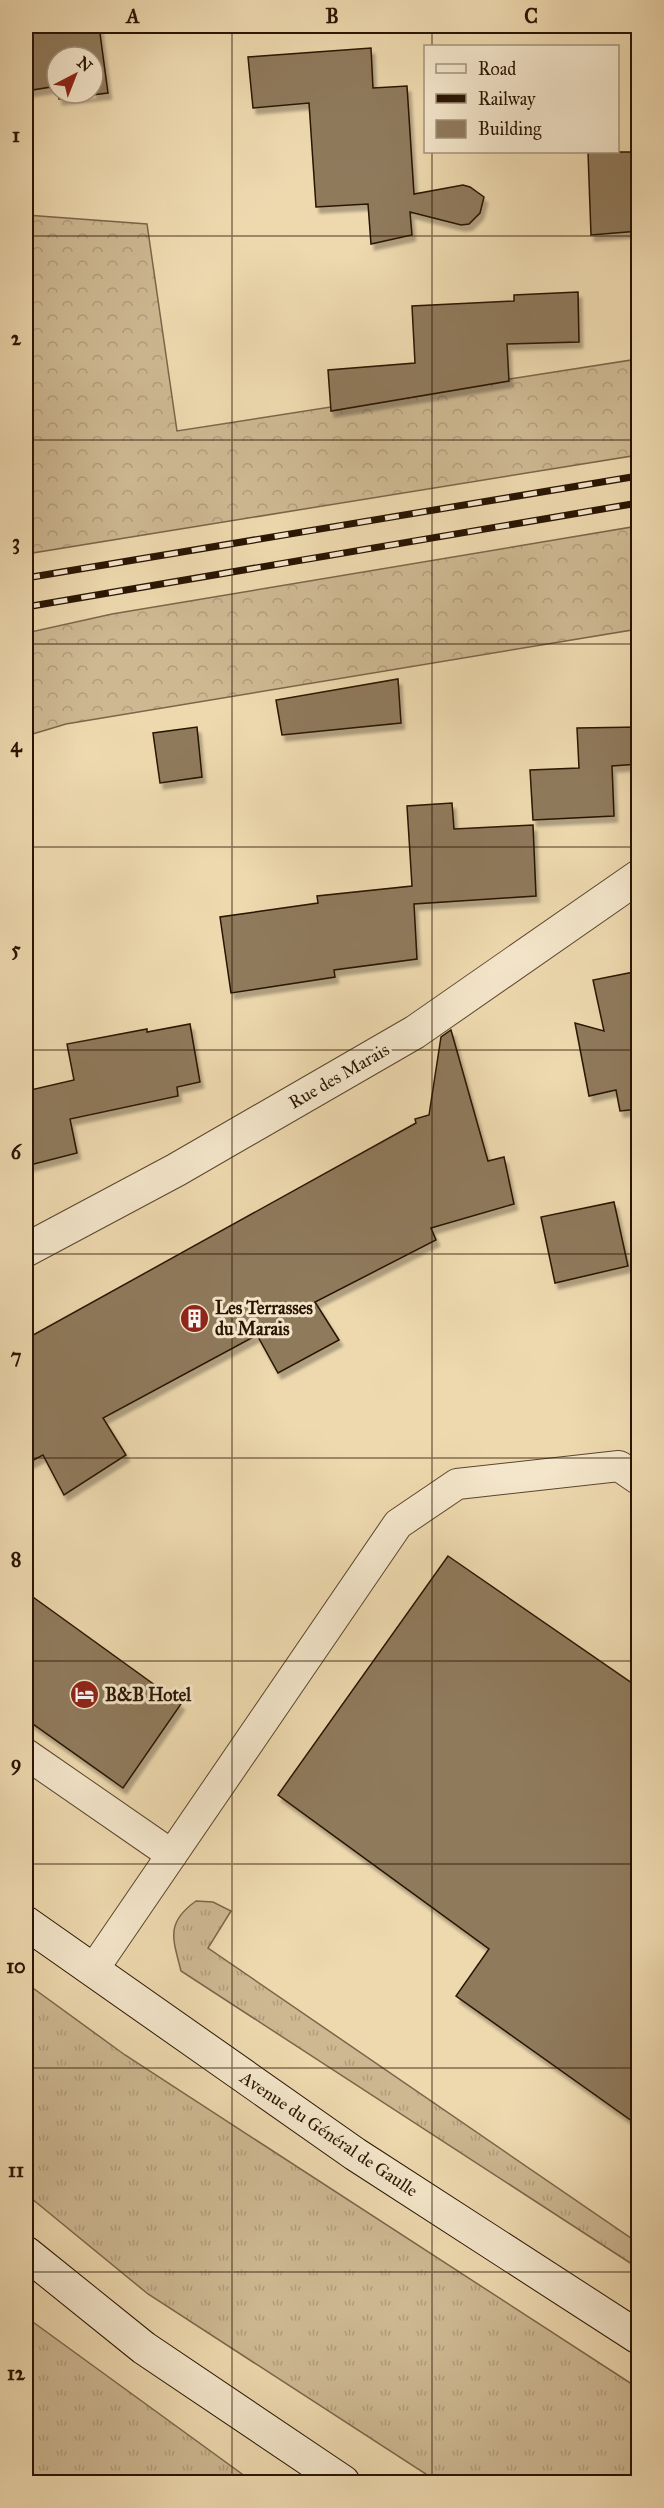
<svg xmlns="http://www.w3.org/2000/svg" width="664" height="2508" font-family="'IM FELL Great Primer',serif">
  <defs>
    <pattern id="grass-tufts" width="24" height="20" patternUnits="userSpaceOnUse" patternTransform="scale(1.5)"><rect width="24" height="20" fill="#cdb892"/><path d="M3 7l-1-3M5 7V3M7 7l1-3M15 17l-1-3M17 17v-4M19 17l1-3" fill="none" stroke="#b09d7c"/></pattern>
    <pattern id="forest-crowns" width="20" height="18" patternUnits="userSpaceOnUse" patternTransform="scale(1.5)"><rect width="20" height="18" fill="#cdb892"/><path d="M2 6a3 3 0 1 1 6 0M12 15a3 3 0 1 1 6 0" fill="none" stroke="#b09d7c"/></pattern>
    <filter id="shadow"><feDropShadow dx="3.5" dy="6" stdDeviation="1.5" flood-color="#0004"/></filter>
  </defs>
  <rect width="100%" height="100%" fill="#eed9af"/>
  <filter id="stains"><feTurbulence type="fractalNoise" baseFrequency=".00333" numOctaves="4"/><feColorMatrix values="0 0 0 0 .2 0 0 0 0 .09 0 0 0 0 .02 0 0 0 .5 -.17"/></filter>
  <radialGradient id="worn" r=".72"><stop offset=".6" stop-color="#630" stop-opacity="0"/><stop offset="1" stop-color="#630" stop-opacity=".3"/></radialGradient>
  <!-- grass -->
  <path fill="url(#grass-tufts)" stroke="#7b664a" stroke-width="1.5" d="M 196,1901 L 213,1902 L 231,1911 L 208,1948 L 638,2243 L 638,2268 L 181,1971 C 173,1939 165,1923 196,1901 Z
    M 26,1983 L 125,2055 L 638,2388 L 638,2482 L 438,2482 L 148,2294 L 26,2194 Z
    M 26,2317 L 253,2482 L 26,2482 Z"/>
  <!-- forest -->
  <path fill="url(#forest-crowns)" stroke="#7b664a" stroke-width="1.5" d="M 26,215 L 147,224 L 177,431 L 638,359 L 638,455 L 26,554 Z
    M 638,526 L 638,629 L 66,724 L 26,736 L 26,633 L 112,614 Z"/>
  <!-- building -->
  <path fill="#8f7a5c" stroke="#291402" stroke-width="1.5" filter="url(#shadow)" d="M 26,26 L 99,26 L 108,93 L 59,99 L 58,93 L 93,93 L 93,57 L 57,57 L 57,86 L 26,91 Z
    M 371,48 L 373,88 L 407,86 L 414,194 L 463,185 L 470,187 L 484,197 L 480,213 L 469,224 L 461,225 L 410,212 L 412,235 L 371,244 L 368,204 L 316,207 L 309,103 L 253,108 L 248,57 Z
    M 588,152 L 639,152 L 639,231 L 591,235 Z
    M 578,292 L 579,342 L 507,344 L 509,381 L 331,411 L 328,370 L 415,363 L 412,306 L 514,301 L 514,295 Z
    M 398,679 L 401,723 L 282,735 L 276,700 Z
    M 197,727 L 202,777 L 160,783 L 153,733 Z
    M 639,727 L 639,764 L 612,766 L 614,816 L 533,820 L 530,770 L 579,768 L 577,728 Z
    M 452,803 L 454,829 L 533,825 L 536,896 L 414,904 L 417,959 L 334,970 L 335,977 L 231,993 L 220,917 L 318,903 L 317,896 L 412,886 L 407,806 Z
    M 639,971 L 639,1109 L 620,1111 L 616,1090 L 589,1096 L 575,1023 L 604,1031 L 593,980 Z
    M 190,1024 L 200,1082 L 177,1087 L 178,1096 L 70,1119 L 77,1153 L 26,1166 L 26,1091 L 74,1080 L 67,1044 L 147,1029 L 147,1032 Z
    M 451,1030 L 488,1161 L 504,1157 L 514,1204 L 431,1228 L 436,1240 L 315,1302 L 339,1340 L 278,1373 L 257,1335 L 103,1418 L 126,1455 L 64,1495 L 43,1455 L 26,1464 L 26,1339 L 416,1123 L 415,1119 L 429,1115 L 441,1037 Z
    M 614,1202 L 628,1266 L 555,1283 L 541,1217 Z
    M 448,1556 L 639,1688 L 639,2126 L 456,1996 L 489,1949 L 278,1795 Z
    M 26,1592 L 181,1704 L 123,1788 L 26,1719 Z"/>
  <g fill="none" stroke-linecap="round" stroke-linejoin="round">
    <defs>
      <path id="service" d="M 26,1754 L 172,1855
        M 93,1970 L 398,1524 L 457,1484 L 619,1466 L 638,1479"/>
      <path id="minor" d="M 26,1250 L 176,1170 L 415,1032 L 638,877"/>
      <path id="secondary" d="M 26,1923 L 355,2154 L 638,2337
        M 26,2253 L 144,2348 L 343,2482"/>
    </defs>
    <!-- service casing -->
    <use href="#service" stroke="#5a452d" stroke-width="32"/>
    <!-- minor casing -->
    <use href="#minor" stroke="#5a452d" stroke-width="35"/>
    <!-- secondary casing -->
    <use href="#secondary" stroke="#291402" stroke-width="35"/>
    <!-- service -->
    <use href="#service" stroke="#f4e6cb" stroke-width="30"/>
    <!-- minor -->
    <use href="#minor" stroke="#f4e6cb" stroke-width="33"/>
    <!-- secondary -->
    <use href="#secondary" stroke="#f4e6cb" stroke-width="33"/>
    <defs>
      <path id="rail" d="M 26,578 L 638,476
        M 26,607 L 638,503"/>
    </defs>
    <!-- rail casing -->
    <use href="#rail" stroke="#291402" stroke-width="7"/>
    <!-- rail -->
    <use href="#rail" stroke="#f4e6cb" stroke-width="4.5" stroke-dasharray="14" stroke-linecap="butt"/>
  </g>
  <!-- grid -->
  <path fill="none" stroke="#291402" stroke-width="1.5" stroke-opacity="0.55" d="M 232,26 L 232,2482M 432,26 L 432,46M 432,152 L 432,2482M 26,236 L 638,236M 26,440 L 638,440M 26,644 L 638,644M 26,847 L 638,847M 26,1050 L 638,1050M 26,1254 L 638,1254M 26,1458 L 638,1458M 26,1661 L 638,1661M 26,1864 L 638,1864M 26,2068 L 638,2068M 26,2272 L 638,2272"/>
  <!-- icons -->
  <defs>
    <symbol id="building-disc" viewBox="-11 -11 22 22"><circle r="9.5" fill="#8f2418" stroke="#f4e6cb"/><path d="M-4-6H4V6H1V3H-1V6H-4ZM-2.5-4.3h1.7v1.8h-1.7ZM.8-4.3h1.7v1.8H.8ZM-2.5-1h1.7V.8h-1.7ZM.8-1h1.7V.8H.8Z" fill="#fff"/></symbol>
    <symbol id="hotel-disc" viewBox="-11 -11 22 22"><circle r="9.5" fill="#8f2418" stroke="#f4e6cb"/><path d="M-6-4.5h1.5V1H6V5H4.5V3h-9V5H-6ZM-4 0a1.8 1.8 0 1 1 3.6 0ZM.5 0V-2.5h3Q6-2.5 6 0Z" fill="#fff"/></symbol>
  </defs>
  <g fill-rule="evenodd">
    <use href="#building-disc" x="178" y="1302" width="33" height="33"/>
    <use href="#hotel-disc" x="68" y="1678" width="33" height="33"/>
  </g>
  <g text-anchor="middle" stroke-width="6" stroke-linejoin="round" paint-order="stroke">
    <!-- street labels -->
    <g font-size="18" fill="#291402" stroke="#f4e6cb">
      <text transform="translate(339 1076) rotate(-30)" y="6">Rue des Marais</text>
      <text transform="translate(329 2134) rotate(34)" y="6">Avenue du Général de Gaulle</text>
    </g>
    <!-- poi labels -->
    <g font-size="18" font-weight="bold" fill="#291402" stroke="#f4e6cb" text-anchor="start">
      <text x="215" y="1314">Les Terrasses<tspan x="215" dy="21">du Marais</tspan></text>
      <text x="105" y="1701">B&amp;B Hotel</text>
    </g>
  </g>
  <!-- margin -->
  <rect width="664" height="2508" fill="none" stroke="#eed9af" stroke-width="66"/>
  <!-- legend -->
  <rect x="424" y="45" width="195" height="108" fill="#f4e6cb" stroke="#a3927b" stroke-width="1.5"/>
  <rect x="436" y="64" width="30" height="9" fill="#f4e6cb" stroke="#a3927b" stroke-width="1.5"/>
  <text x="478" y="75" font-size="18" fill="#291402">Road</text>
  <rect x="436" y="94" width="30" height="9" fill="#291402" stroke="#a3927b" stroke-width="1.5"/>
  <text x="478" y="105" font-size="18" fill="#291402">Railway</text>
  <rect x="436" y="120" width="30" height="18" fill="#8f7a5c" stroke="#a3927b" stroke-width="1.5"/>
  <text x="478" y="135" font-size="18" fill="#291402">Building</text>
  <!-- north arrow -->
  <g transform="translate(75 75) rotate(42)"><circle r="28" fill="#f4e6cb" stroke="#a3927b" stroke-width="1.5"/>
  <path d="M0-4.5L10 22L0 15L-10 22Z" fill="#8f2418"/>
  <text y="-9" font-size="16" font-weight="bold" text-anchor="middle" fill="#291402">N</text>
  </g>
  <rect x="33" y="33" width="598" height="2442" fill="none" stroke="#291402" stroke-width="2"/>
  <g font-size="20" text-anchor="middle" font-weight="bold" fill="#291402">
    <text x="133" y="23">A</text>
    <text x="332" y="23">B</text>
    <text x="531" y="23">C</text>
    <text x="16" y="142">1</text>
    <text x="16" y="345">2</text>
    <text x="16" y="549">3</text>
    <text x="16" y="752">4</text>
    <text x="16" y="956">5</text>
    <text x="16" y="1159">6</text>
    <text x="16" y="1363">7</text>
    <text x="16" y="1566">8</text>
    <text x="16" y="1770">9</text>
    <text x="16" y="1973">10</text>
    <text x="16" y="2177">11</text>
    <text x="16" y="2380">12</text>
  </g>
  <rect width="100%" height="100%" filter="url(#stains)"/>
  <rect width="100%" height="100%" fill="url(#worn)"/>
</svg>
